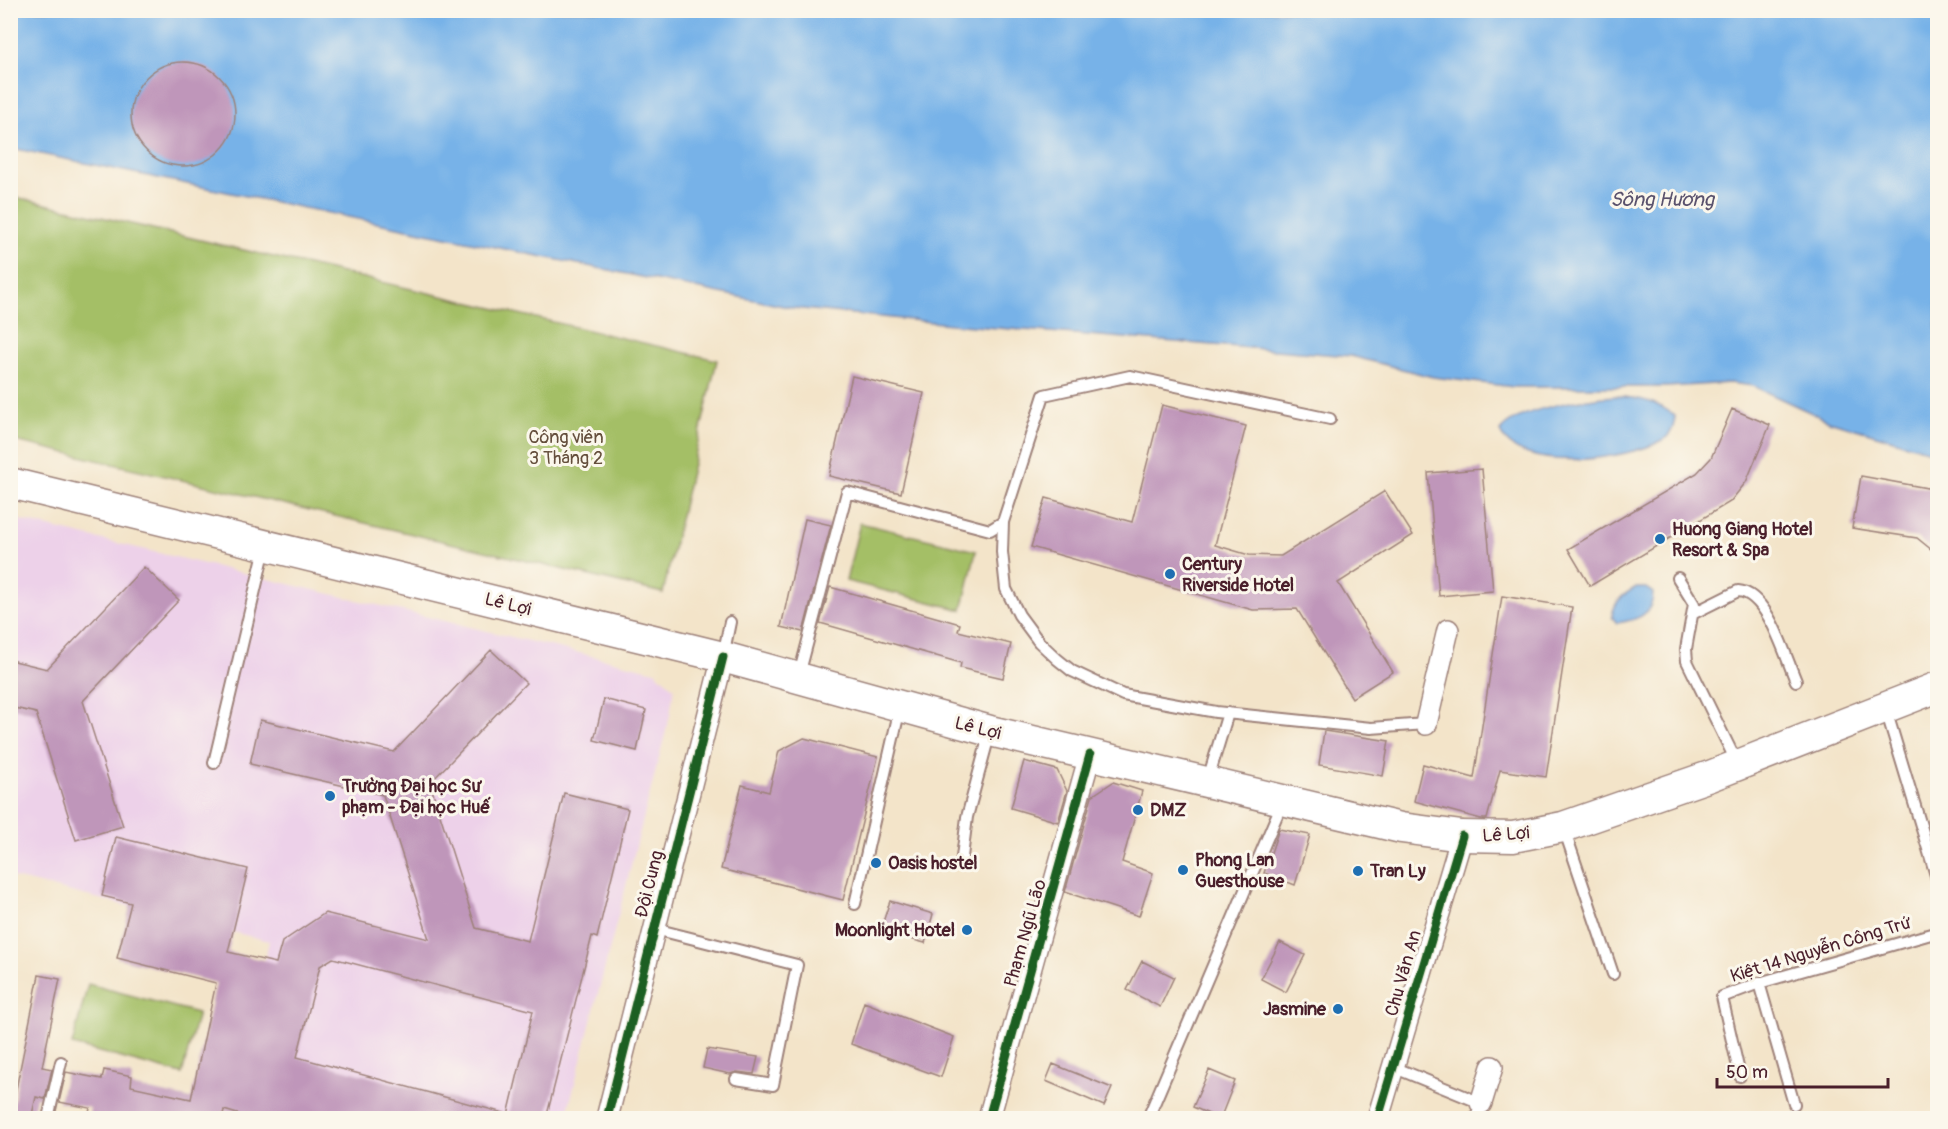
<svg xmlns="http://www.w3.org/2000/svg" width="1948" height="1129" font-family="Pangolin,sans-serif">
  <rect width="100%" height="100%" fill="#fbf7ec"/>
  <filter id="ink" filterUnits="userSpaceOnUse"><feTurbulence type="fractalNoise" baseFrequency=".0167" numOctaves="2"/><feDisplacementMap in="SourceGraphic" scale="12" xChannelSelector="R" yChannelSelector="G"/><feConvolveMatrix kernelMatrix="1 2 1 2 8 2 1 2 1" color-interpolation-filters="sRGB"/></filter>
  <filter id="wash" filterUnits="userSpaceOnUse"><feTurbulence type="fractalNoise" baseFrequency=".008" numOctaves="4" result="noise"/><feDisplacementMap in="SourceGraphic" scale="24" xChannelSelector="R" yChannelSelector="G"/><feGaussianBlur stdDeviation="1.35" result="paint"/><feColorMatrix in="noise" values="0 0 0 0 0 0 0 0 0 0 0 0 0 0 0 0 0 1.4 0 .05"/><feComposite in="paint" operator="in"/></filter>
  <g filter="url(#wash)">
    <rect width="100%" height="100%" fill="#f3e4c9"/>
    <!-- built -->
    <path fill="#edd1e9" d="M 11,518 L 655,671 L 674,688 L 670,715 L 566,1118 L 229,1118 L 269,941 L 11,877 Z"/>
    <!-- green -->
    <path fill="#a4bf66" stroke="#776f48" stroke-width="1.5" d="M 11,196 L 717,360 L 663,593 L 11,440 Z
      M 860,523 L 976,551 L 962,610 L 846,581 Z
      M 88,984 L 198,1013 L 182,1074 L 72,1045 Z"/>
    <!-- water -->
    <path fill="#77b2e8" stroke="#60688a" stroke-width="1.5" d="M 11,10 L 1937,11 L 1937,453 L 1829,421 L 1753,386 L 1730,383 L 1666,387 L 1514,387 L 1433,377 L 1351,356 L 961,325 L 793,308 L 11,148 Z
      M 1615,396 C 1639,398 1657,401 1675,416 C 1674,426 1672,434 1663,440 C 1629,459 1518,476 1500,431 C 1517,408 1588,398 1615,396 Z
      M 1635,588 L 1646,588 L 1653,593 C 1653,615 1637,620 1617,623 L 1612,617 C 1614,602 1622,595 1635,588 Z"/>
    <g id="blocks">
      <!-- building -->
      <path fill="#bf96ba" d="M131 114a52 52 0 1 1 104 0a52 52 0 1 1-104 0Z
        M 852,376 L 924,393 L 901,493 L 829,476 Z
        M 1162,405 L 1246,426 L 1215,545 L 1249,555 L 1281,556 L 1385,491 L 1413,535 L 1338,583 L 1393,672 L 1352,698 L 1297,609 L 1253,610 L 1031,547 L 1046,498 L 1132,522 Z
        M 1732,409 L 1770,425 L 1746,482 L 1730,502 L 1590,586 L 1568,549 L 1697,473 L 1711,458 Z
        M 1482,469 L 1493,591 L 1439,596 L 1428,473 Z
        M 1861,476 L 1938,490 L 1938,555 L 1917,538 L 1852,528 Z
        M 805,519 L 831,525 L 803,632 L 781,627 Z
        M 144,567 L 179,600 L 83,701 L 123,826 L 76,840 L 36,713 L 10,707 L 10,660 L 47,669 Z
        M 830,587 L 960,624 L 958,631 L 1011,644 L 1003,678 L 960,668 L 961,663 L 820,623 Z
        M 1502,596 L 1572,607 L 1546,777 L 1500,770 L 1487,819 L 1481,819 L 1414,801 L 1423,764 L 1474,778 Z
        M 491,650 L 526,683 L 430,783 L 476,928 L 528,941 L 564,793 L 628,809 L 597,938 L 592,936 L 546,1119 L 507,1119 L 533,1011 L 333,958 L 320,966 L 297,1057 L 504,1113 L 504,1119 L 254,1119 L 224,1110 L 222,1119 L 88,1119 L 90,1108 L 59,1102 L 66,1072 L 102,1079 L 104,1070 L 132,1076 L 131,1086 L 191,1099 L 216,983 L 117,958 L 131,903 L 102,896 L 116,837 L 248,869 L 228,952 L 276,963 L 282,942 L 325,913 L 429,939 L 383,795 L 250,764 L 260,720 L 394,752 Z
        M 604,699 L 646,710 L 637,751 L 594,740 Z
        M 1324,731 L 1389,741 L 1383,776 L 1319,765 Z
        M 804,738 L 878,757 L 843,900 L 721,869 L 742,785 L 769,792 L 779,751 Z
        M 1024,761 L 1057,770 L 1067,791 L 1058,822 L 1011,808 Z
        M 1113,782 L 1142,791 L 1122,862 L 1153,873 L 1139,916 L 1065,892 L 1092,796 Z
        M 1279,829 L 1310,835 L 1295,885 L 1264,873 Z
        M 890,901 L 933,914 L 925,943 L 880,931 Z
        M 1280,942 L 1305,955 L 1286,992 L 1261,979 Z
        M 1142,961 L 1174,977 L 1160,1007 L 1127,990 Z
        M 39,975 L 60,979 L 42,1067 L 52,1069 L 45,1099 L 36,1097 L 31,1119 L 10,1119 Z
        M 864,1002 L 954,1037 L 941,1077 L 851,1044 Z
        M 707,1049 L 758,1057 L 754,1074 L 737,1072 L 730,1074 L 703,1068 Z
        M 1053,1064 L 1112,1088 L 1104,1106 L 1046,1081 Z
        M 1209,1070 L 1235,1081 L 1220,1119 L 1193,1107 Z"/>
    </g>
  </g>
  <g filter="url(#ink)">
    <use href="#blocks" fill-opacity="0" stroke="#9e827a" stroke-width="1.5"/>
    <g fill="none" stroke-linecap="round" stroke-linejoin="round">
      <defs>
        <path id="lane" d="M 1330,419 L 1130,376 L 1044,395 L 1003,522 L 1002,552 L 1006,589 L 1019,615 L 1039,642 L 1057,659 L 1072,671 L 1123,695 L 1216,712 L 1371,728 L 1426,724
          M 1678,578 L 1694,604 L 1686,649 L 1687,661 L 1737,763
          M 1694,613 L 1738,591 C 1768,593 1785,656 1796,681
          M 723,656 L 730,622
          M 799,675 L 847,492 L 990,530 L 1003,522
          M 1886,710 L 1938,882
          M 214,763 L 265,548
          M 1208,779 L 1228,713
          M 1564,829 L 1613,974
          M 961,865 L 967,817 L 990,732
          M 855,904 L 900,708
          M 655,929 L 797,965 L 773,1085 L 736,1079
          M 1759,983 L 1794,1104
          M 1393,1067 L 1481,1103 L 1476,1118
          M 1740,1076 L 1722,997 L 1759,983 L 1938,932
          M 48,1118 L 61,1062
          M 1148,1118 L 1283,801"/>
        <path id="street" d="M 1426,724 L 1448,630
          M 1481,1103 L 1492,1067
          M 607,1118 L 723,657
          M 989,1118 L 1090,755
          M 1378,1118 L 1462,836"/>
        <path id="secondary" d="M 10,483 L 723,657 L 990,731 L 1401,828 L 1462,836 L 1513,837 L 1563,827 L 1710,776 L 1938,687"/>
      </defs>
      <!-- lane casing -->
      <use href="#lane" stroke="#9e827a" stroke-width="14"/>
      <!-- street casing -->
      <use href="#street" stroke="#9e827a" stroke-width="24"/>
      <!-- secondary casing -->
      <use href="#secondary" stroke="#9e827a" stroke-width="33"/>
      <!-- lane -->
      <use href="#lane" stroke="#fff" stroke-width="10"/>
      <!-- street -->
      <use href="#street" stroke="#fff" stroke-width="21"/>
      <!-- secondary -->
      <use href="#secondary" stroke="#fff" stroke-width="30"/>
      <defs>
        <path id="cycleway" d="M 607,1118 L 723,657
          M 989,1118 L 1090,755
          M 1378,1118 L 1462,836"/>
      </defs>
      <!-- cycleway casing -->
      <use href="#cycleway" stroke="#fbf7ec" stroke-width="13"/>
      <!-- cycleway -->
      <use href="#cycleway" stroke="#1b5e20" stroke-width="9"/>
    </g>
  </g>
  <!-- markers -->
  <g fill="#1f6fb2" stroke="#fbf7ec" stroke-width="2">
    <circle cx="1660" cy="539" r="6"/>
    <circle cx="1170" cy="574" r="6"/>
    <circle cx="330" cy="796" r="6"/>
    <circle cx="1138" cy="810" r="6"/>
    <circle cx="876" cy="863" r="6"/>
    <circle cx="1183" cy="870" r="6"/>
    <circle cx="1358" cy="871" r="6"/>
    <circle cx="967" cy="930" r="6"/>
    <circle cx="1338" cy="1009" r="6"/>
  </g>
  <g text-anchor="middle" stroke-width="6" stroke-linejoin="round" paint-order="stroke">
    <!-- park labels -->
    <g font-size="18" fill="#654f3d" stroke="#fbf7ec">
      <text x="566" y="443">Công viên<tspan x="566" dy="21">3 Tháng 2</tspan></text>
    </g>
    <!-- poi labels -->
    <g font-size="18" font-weight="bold" fill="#4a1f2b" stroke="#fbf7ec" text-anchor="start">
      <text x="1672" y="535">Huong Giang Hotel<tspan x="1672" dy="21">Resort &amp; Spa</tspan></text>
      <text x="1182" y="570">Century<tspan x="1182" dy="21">Riverside Hotel</tspan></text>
      <text x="342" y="792">Trường Đại học Sư<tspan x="342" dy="21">phạm - Đại học Huế</tspan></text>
      <text x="1150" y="816">DMZ</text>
      <text x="1195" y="866">Phong Lan<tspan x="1195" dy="21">Guesthouse</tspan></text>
      <text x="888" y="869">Oasis hostel</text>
      <text x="1370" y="877">Tran Ly</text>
      <text x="955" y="936" text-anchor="end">Moonlight Hotel</text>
      <text x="1326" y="1015" text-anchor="end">Jasmine</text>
    </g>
    <!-- street labels -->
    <g font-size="18" fill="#4a1f2b" stroke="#fbf7ec">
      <text transform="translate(508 604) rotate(14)" y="6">Lê Lợi</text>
      <text transform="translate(978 728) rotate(14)" y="6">Lê Lợi</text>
      <text transform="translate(1506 834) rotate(-4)" y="6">Lê Lợi</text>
      <text transform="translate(649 884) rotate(-76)" y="6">Đội Cung</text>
      <text transform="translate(1025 933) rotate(-74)" y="6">Phạm Ngũ Lão</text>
      <text transform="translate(1821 949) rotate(-17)" y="6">Kiệt 14 Nguyễn Công Trứ</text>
      <text transform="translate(1403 973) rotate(-74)" y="6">Chu Văn An</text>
    </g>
    <!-- water labels -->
    <g font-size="20" font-style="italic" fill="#5a526d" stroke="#fbf7ec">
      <text x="1662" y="206">Sông Hương</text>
    </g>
  </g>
  <!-- margin -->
  <rect width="1948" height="1129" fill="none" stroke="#fbf7ec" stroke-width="36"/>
  <!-- scale -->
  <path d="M1717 1078v9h171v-9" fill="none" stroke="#4a1f2b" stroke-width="3"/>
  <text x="1726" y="1078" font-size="18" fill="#4a1f2b" stroke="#fbf7ec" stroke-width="4.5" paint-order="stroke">50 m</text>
</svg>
